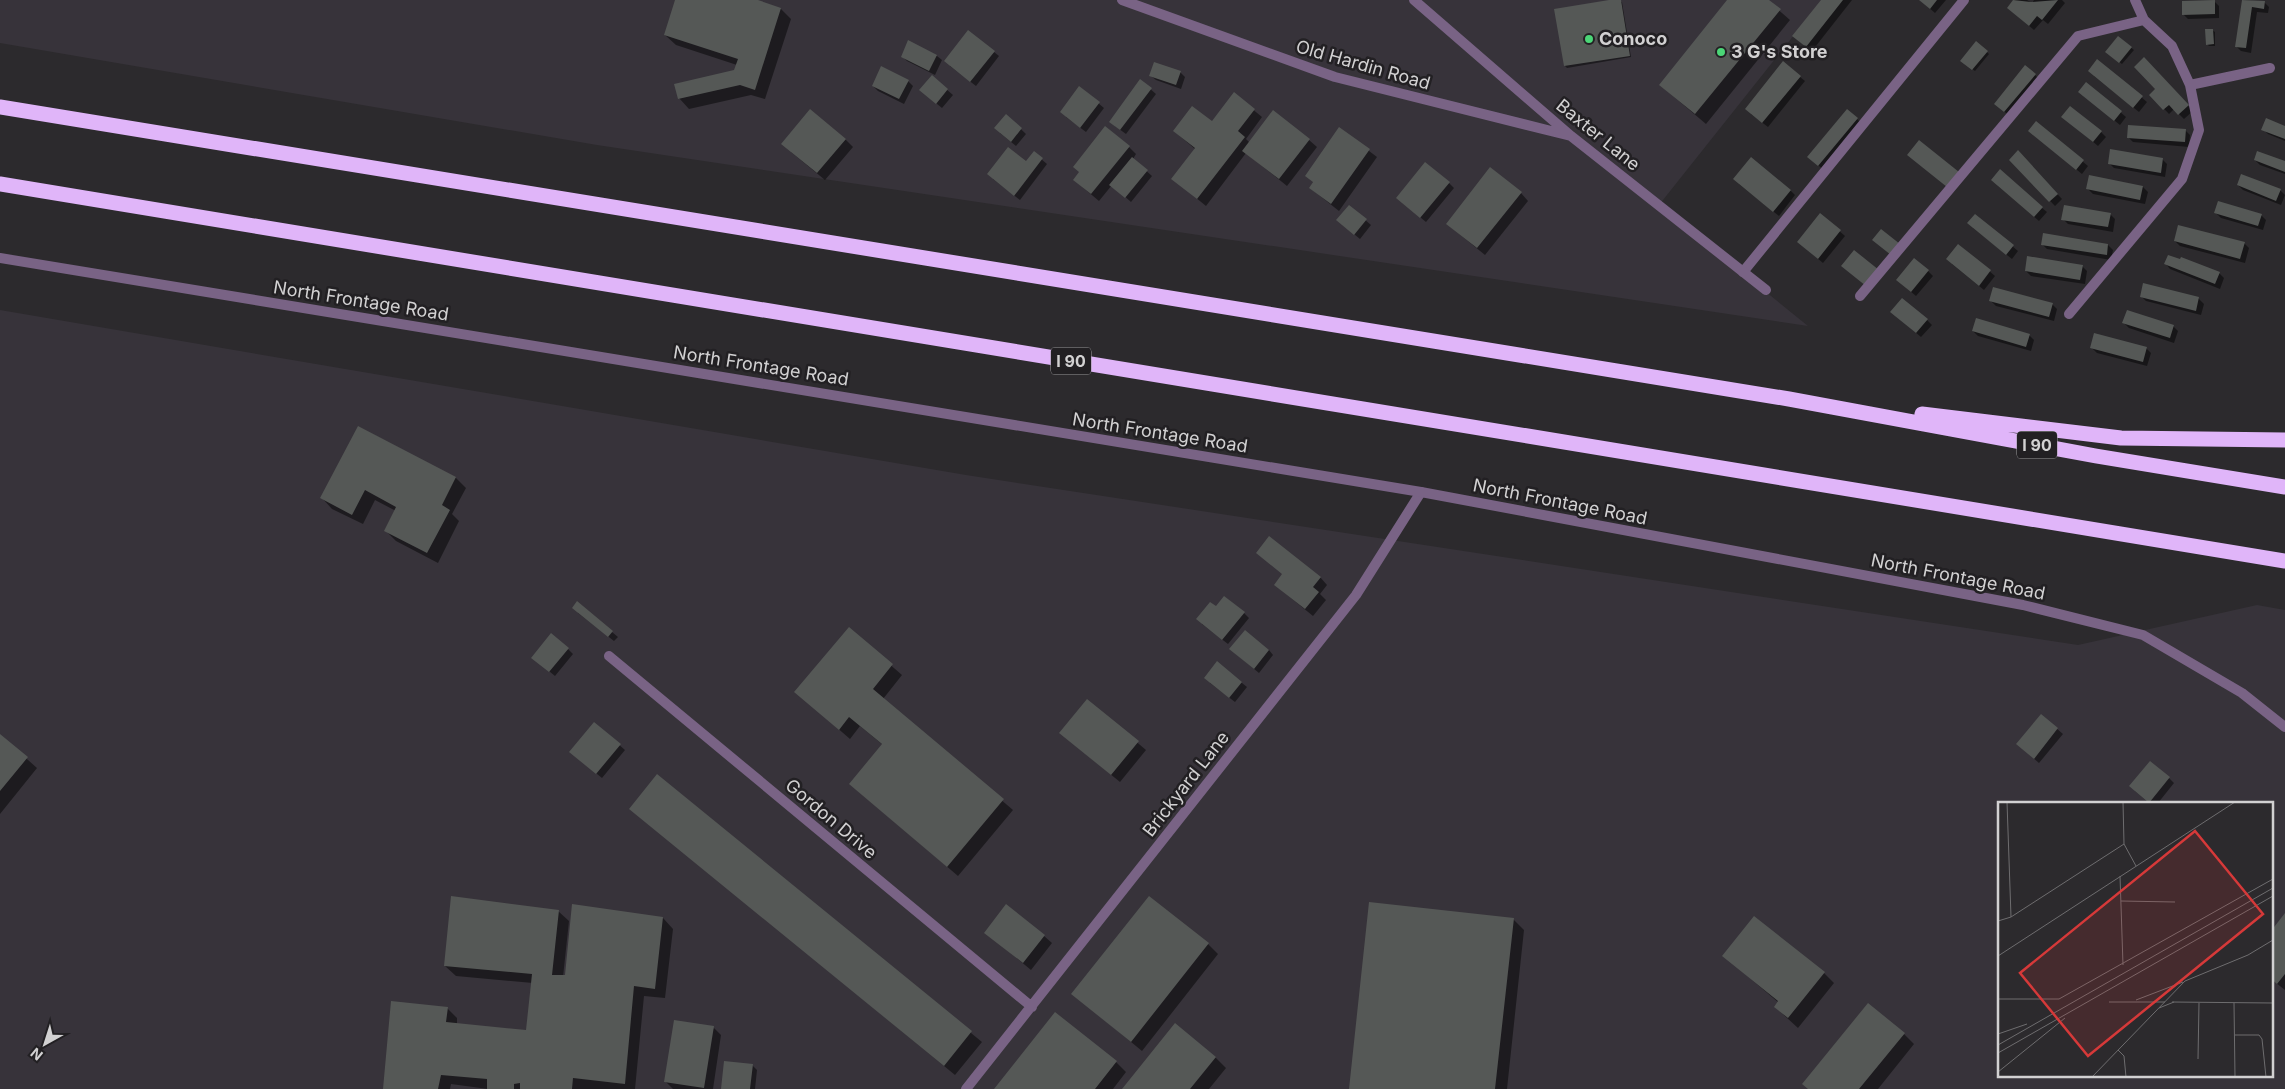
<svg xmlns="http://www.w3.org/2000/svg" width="2285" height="1089" font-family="Inter,sans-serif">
  <rect width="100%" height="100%" fill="#2c2a2d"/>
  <!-- built -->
  <path fill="#37333a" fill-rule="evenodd" d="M 0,0 L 1822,0 L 1659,205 L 1808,326 L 597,145 L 0,43 Z
    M 0,310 L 966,475 L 2078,645 L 2257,605 L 2285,610 L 2285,1089 L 0,1089 ZM 1999,803 L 2271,803 L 2271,1075 L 1999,1075 Z"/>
  <!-- shadow -->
  <path fill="#0007" d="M 677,0 L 754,0 L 781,9 L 791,19 L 765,99 L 751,95 L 689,109 L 679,98 L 735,71 L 737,65 L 676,45 L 665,35 Z
    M 1617,0 L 1622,2 L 1631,57 L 1567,68 L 1565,66 Z
    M 1729,0 L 1767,0 L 1790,20 L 1706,124 L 1660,85 Z
    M 1823,0 L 1852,0 L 1812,51 L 1799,41 Z
    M 1920,0 L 1946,0 L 1935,13 Z
    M 2015,0 L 2027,0 L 2032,3 L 2034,0 L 2062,0 L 2065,3 L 2048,24 L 2043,20 L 2034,30 L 2008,8 Z
    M 2243,0 L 2264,2 L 2269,7 L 2268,13 L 2257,12 L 2251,53 L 2241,51 L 2236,46 Z
    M 2214,1 L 2219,6 L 2219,18 L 2188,19 L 2183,14 Z
    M 2212,30 L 2215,32 L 2215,46 L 2209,46 L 2207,44 Z
    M 2119,38 L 2134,50 L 2122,64 L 2109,54 Z
    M 1977,43 L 1989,54 L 1975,71 L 1964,63 Z
    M 994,52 L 999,56 L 976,86 L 950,66 Z
    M 902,56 L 937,56 L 942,60 L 935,75 L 907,61 Z
    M 2144,59 L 2193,111 L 2184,119 L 2174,109 L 2169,114 L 2151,95 L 2156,89 Z
    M 2098,61 L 2147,102 L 2139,112 L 2094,76 Z
    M 1180,72 L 1185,77 L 1181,89 L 1156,80 L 1151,76 Z
    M 2035,75 L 2040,80 L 2010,116 L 2001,109 Z
    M 932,77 L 953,95 L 942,108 L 926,95 Z
    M 1800,77 L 1805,81 L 1768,127 L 1751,114 Z
    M 908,81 L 913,86 L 904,104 L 878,91 L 873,86 Z
    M 1141,81 L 1156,94 L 1126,134 L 1115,126 Z
    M 2086,83 L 2126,117 L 2120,125 L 2084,96 Z
    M 1080,88 L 1104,108 L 1086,132 L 1066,117 Z
    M 1234,94 L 1262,117 L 1246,139 L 1250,143 L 1309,140 L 1317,147 L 1287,186 L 1246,153 L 1206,206 L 1173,179 L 1195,149 L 1174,131 L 1212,122 Z
    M 1006,115 L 1026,134 L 1016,146 L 1000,133 Z
    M 1857,119 L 1862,124 L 1824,170 L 1814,162 Z
    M 2068,121 L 2101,132 L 2106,137 L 2098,146 Z
    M 2036,123 L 2088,166 L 2082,174 L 2035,136 Z
    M 2285,127 L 2285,141 L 2268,134 L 2263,129 Z
    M 1340,129 L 1377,157 L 1339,211 L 1310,188 Z
    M 2185,130 L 2190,135 L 2189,147 L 2133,142 L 2128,137 Z
    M 845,139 L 853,147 L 825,180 L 791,152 Z
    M 1129,147 L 1136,154 L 1133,159 L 1152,176 L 1131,202 L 1112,185 L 1099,201 L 1074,180 Z
    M 2018,152 L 2062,199 L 2055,206 L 2011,160 Z
    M 1034,153 L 1047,164 L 1020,200 L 993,179 L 1026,163 Z
    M 2162,159 L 2167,164 L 2165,177 L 2114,168 L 2109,163 Z
    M 2255,160 L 2285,163 L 2285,174 L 2260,165 Z
    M 1449,183 L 1454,188 L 1426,222 L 1403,203 Z
    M 1739,184 L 1790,190 L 1795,195 L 1779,216 Z
    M 1997,185 L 2042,208 L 2047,212 L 2039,221 Z
    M 2238,185 L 2280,190 L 2285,195 L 2281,205 L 2243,190 Z
    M 2143,187 L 2148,192 L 2145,204 L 2093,194 L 2088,189 Z
    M 1521,193 L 1528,201 L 1485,255 L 1447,224 Z
    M 1349,206 L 1371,225 L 1360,239 L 1343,225 Z
    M 2216,213 L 2261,215 L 2266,220 L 2263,230 L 2221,218 Z
    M 2110,214 L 2115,219 L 2113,232 L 2068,224 L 2063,219 Z
    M 1821,215 L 1845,236 L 1823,263 L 1798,242 Z
    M 1975,215 L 2018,251 L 2012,259 L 1973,228 Z
    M 2175,241 L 2244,243 L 2249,248 L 2245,263 L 2180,246 Z
    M 2042,244 L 2108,245 L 2113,250 L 2111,260 L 2047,249 Z
    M 1959,245 L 1995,276 L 1984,290 L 1952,264 Z
    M 2166,264 L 2219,273 L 2224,278 L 2220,289 L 2170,269 Z
    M 2082,266 L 2087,271 L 2085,284 L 2031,276 L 2026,271 Z
    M 1928,271 L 1933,276 L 1916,296 L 1897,280 Z
    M 2144,284 L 2199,299 L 2204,304 L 2201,315 L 2146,301 L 2141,296 Z
    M 1991,301 L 2052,304 L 2057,309 L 2054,321 L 1996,306 Z
    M 1897,317 L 1927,320 L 1932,325 L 1921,337 Z
    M 2124,323 L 2173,326 L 2178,331 L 2174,343 L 2129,328 Z
    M 1973,331 L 2029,335 L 2034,340 L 2031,351 L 1978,336 Z
    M 2092,348 L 2146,348 L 2151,353 L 2147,366 L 2097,353 Z
    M 359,427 L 456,478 L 466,488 L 452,514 L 459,521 L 438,563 L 396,541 L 386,531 L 396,511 L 375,500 L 363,524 L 332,509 L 322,498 Z
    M 1320,577 L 1327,585 L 1320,594 L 1326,600 L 1313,616 L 1275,585 Z
    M 577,603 L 618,637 L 614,641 L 578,613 Z
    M 1216,608 L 1244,613 L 1249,618 L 1228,644 L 1202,624 Z
    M 849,629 L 902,675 L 883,699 L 1013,810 L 958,876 L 850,784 L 883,745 L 860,726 L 850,739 L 796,692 Z
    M 568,649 L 573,654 L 555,676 L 538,662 Z
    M 1269,650 L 1273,655 L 1259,673 L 1236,654 Z
    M 1217,663 L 1247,687 L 1235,702 L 1210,683 Z
    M 1087,700 L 1146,750 L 1120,782 L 1060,733 Z
    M 2041,715 L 2063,734 L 2039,763 L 2023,749 Z
    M 594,723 L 625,750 L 602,778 L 576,757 Z
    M 0,735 L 37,768 L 0,814 Z
    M 657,776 L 982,1042 L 955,1075 L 631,808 Z
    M 2169,778 L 2174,783 L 2158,803 L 2149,803 L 2135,791 Z
    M 558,911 L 569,921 L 563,977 L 663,918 L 673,929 L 665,998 L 644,996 L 635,1089 L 488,1089 L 451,1084 L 450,1089 L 384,1089 L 447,1008 L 457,1018 L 457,1024 L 527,1031 L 533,983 L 456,976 L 445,966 Z
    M 2285,915 L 2285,990 L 2271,979 L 2271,933 Z
    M 1513,919 L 1524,930 L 1507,1089 L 1350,1089 Z
    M 985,932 L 1044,936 L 1052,943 L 1031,970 Z
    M 1208,944 L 1218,954 L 1142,1051 L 1073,994 Z
    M 1724,956 L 1824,973 L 1834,983 L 1798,1028 L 1775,1007 L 1779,1003 Z
    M 714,1028 L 721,1035 L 713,1089 L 673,1089 L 665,1081 Z
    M 1904,1034 L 1914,1044 L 1878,1089 L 1808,1089 Z
    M 1215,1057 L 1226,1068 L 1209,1089 L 1124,1089 Z
    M 1116,1062 L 1126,1072 L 1113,1089 L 996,1089 Z
    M 752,1065 L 757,1070 L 755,1089 L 723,1089 Z"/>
  <!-- building -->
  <path fill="#555856" d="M 675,0 L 758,0 L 781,8 L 755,90 L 740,85 L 678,99 L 674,84 L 734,70 L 738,59 L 664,35 Z
    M 1609,0 L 1621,0 L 1630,56 L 1564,66 L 1554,9 Z
    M 1727,0 L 1769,0 L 1781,9 L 1695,114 L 1659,85 Z
    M 1821,0 L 1843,0 L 1806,47 L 1792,36 Z
    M 1919,0 L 1937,0 L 1930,9 Z
    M 2013,0 L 2031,2 L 2058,0 L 2042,20 L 2037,16 L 2029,26 L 2007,8 Z
    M 2215,0 L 2215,14 L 2182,15 L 2182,1 Z
    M 2242,0 L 2265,1 L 2264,9 L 2252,7 L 2246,48 L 2235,47 Z
    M 2205,29 L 2213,29 L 2214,44 L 2206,45 Z
    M 968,30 L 995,51 L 970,82 L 944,61 Z
    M 2118,36 L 2132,47 L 2119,63 L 2105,52 Z
    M 908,40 L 937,55 L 929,71 L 901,57 Z
    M 1976,41 L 1988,51 L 1972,70 L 1960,61 Z
    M 2144,57 L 2189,105 L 2178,115 L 2169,105 L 2163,110 L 2149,95 L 2155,89 L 2134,67 Z
    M 2097,59 L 2143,96 L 2133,108 L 2088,71 Z
    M 1783,61 L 1801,76 L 1762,123 L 1745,109 Z
    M 1154,62 L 1181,71 L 1176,85 L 1149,76 Z
    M 2025,65 L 2036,74 L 2004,112 L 1994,104 Z
    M 881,66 L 909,80 L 899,99 L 872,86 Z
    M 932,75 L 948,89 L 936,104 L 919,90 Z
    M 1140,79 L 1152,88 L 1120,130 L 1109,122 Z
    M 2086,82 L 2122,111 L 2114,121 L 2078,92 Z
    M 1079,86 L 1100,102 L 1080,128 L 1060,112 Z
    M 1234,92 L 1255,109 L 1238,131 L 1245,137 L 1197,199 L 1171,179 L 1195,148 L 1173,131 L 1192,106 L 1212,121 Z
    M 2070,106 L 2102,131 L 2093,142 L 2061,117 Z
    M 810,109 L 846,139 L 817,173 L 781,144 Z
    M 1847,109 L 1858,118 L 1818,166 L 1807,157 Z
    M 1273,110 L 1310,139 L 1279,179 L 1242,151 Z
    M 1006,114 L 1022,128 L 1011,142 L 994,128 Z
    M 2266,118 L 2285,126 L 2285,139 L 2261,130 Z
    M 2036,121 L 2084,160 L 2076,170 L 2028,131 Z
    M 2128,125 L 2186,129 L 2185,142 L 2127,138 Z
    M 1105,126 L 1130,146 L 1091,194 L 1073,180 L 1079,172 L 1073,167 Z
    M 1339,127 L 1370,149 L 1331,204 L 1309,188 L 1313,182 L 1305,176 Z
    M 1919,140 L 1959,172 L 1947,187 L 1907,155 Z
    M 1008,147 L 1026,161 L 1034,151 L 1043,158 L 1014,196 L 987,174 Z
    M 2110,149 L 2163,158 L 2161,173 L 2108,164 Z
    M 2018,150 L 2058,194 L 2049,202 L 2009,160 Z
    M 2257,151 L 2285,161 L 2285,172 L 2254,160 Z
    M 1132,157 L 1148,170 L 1125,198 L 1109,185 Z
    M 1751,157 L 1791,190 L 1773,212 L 1733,179 Z
    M 1425,162 L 1450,182 L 1420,218 L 1396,198 Z
    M 1490,167 L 1522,192 L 1477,248 L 1446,224 Z
    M 2000,169 L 2043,207 L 2034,217 L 1991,180 Z
    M 2241,174 L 2281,189 L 2276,201 L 2237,185 Z
    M 2089,175 L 2143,186 L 2140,200 L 2086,189 Z
    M 2218,201 L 2262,214 L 2258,226 L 2214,213 Z
    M 1349,205 L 1367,219 L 1354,235 L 1336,220 Z
    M 2064,205 L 2111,213 L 2108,227 L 2061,220 Z
    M 1820,213 L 1841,230 L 1818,259 L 1797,242 Z
    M 1975,214 L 2014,245 L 2006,255 L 1967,223 Z
    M 2178,225 L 2245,242 L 2240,259 L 2174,241 Z
    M 1881,229 L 1900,244 L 1891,255 L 1872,240 Z
    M 2043,233 L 2108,244 L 2107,255 L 2041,245 Z
    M 1958,244 L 1991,270 L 1979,286 L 1946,259 Z
    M 1854,250 L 1879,270 L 1866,286 L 1841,266 Z
    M 2168,255 L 2180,259 L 2181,257 L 2220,272 L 2215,284 L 2164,264 Z
    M 2027,256 L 2083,265 L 2080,280 L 2025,271 Z
    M 1914,258 L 1929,270 L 1911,292 L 1896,280 Z
    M 2143,283 L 2199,297 L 2196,311 L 2140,297 Z
    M 1993,287 L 2053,303 L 2049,317 L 1989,301 Z
    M 1902,298 L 1928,319 L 1916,333 L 1890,312 Z
    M 2127,310 L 2174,325 L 2170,338 L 2122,323 Z
    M 1976,318 L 2030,334 L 2026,347 L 1972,331 Z
    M 2094,333 L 2147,347 L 2143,362 L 2090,348 Z
    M 358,426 L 456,477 L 442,505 L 450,510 L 427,553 L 384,531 L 396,507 L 365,490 L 352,515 L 320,498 Z
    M 1269,536 L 1321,577 L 1313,587 L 1319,592 L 1305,609 L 1274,585 L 1282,574 L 1256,553 Z
    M 1224,596 L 1245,612 L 1222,640 L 1196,619 L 1210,602 L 1216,606 Z
    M 577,601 L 613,631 L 608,637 L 572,608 Z
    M 849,627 L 893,664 L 873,689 L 1004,799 L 947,867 L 849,784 L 882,744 L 849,717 L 839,730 L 794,692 Z
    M 1245,630 L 1269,650 L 1254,669 L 1229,649 Z
    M 551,633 L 569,648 L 549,672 L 531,658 Z
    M 1217,661 L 1242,682 L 1229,698 L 1204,678 Z
    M 1087,699 L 1139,741 L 1111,775 L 1059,733 Z
    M 2041,714 L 2058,728 L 2034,759 L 2016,744 Z
    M 594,722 L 621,744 L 596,774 L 569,752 Z
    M 0,734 L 28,757 L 0,791 Z
    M 2150,761 L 2170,777 L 2149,803 L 2129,786 Z
    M 657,774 L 972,1031 L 944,1066 L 629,809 Z
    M 451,896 L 559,910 L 552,975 L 565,975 L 572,904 L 663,917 L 655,989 L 634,986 L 625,1084 L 573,1078 L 572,1089 L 520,1089 L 520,1083 L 514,1084 L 514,1089 L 487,1089 L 487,1079 L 441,1075 L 438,1089 L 383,1089 L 391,1001 L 448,1007 L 446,1022 L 526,1030 L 532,974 L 444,966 Z
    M 1149,896 L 1209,943 L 1131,1042 L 1071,994 Z
    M 1369,902 L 1514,918 L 1495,1089 L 1349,1089 Z
    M 1006,904 L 1045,935 L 1023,963 L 984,933 Z
    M 2285,913 L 2285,974 L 2277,984 L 2271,979 L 2271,931 Z
    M 1754,916 L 1825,972 L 1788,1018 L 1774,1007 L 1778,1001 L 1722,956 Z
    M 1868,1003 L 1905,1033 L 1859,1089 L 1808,1089 L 1802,1084 Z
    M 1055,1012 L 1117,1061 L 1095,1089 L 994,1089 Z
    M 674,1020 L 714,1026 L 704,1088 L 664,1082 Z
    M 1175,1023 L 1216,1057 L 1190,1089 L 1122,1089 Z
    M 724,1061 L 753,1064 L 750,1089 L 721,1089 Z"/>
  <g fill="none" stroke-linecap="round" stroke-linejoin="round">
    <!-- service -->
    <path stroke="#796385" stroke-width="10" d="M 2135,0 L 2144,20 L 2172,46 L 2190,85 L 2270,68
      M 1743,272 L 1964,0
      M 1860,296 L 2078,36 L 2144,20
      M 2069,314 L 2182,179 L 2199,130 L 2190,85"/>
    <!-- minor -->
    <path stroke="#796385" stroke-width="10" d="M 1122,0 L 1335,77 L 1571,136
      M 1414,0 L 1571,136 L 1766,290
      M 609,656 L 1032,1007
      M 966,1089 L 1356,595 L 1421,492"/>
    <!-- tertiary -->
    <path stroke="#796385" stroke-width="10" d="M 0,258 L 1421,492 L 2023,605 L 2143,635 L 2242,693 L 2285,727"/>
    <!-- motorway -->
    <path stroke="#e0b5f9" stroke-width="15" d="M 0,107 L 1789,399 L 2096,456 L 2285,487
      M 0,184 L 2285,561
      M 1922,414 L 2121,438 L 2285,440"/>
  </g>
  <!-- markers -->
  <g fill="#4bd677" stroke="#222023" stroke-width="2">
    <circle cx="1589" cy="39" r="5"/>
    <circle cx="1721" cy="52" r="5"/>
  </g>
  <g text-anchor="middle" stroke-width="5" stroke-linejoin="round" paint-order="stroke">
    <!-- shield labels -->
    <g fill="#222023" stroke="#9d9c9e" stroke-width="1">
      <rect x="1051" y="347.5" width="40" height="27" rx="4"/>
      <rect x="2017" y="431.5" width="40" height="27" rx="4"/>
    </g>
    <g font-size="16" font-weight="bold" fill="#d2d1d2">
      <text x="1071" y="367">I 90</text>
      <text x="2037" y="451">I 90</text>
    </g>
    <!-- poi labels -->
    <g font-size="18" font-weight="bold" fill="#d2d1d2" stroke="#222023" text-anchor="start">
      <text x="1599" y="45">Conoco</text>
      <text x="1731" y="58">3 G's Store</text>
    </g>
    <!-- street labels -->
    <g font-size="18" fill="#d2d1d2" stroke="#222023">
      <text transform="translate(1363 65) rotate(16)" y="6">Old Hardin Road</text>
      <text transform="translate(1598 135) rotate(39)" y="6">Baxter Lane</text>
      <text transform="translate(361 301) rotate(9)" y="6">North Frontage Road</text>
      <text transform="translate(761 366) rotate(9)" y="6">North Frontage Road</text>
      <text transform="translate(1160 433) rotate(9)" y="6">North Frontage Road</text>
      <text transform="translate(1560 502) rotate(11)" y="6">North Frontage Road</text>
      <text transform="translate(1958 577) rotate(11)" y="6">North Frontage Road</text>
      <text transform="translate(1186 784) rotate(-52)" y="6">Brickyard Lane</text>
      <text transform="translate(831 819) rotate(40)" y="6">Gordon Drive</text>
    </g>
  </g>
  <!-- overview -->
  <g transform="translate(1998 802)">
    <rect width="275" height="275" fill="#2c2a2d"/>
    <path fill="none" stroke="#6e6d6f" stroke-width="1" d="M 9,0 L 13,115M 125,0 L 126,42 L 138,64M 122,74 L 125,163M 123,99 L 177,100M 0,119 L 13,115 L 126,42M 0,154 L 237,0M 0,197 L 61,197 L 275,77M 138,198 L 185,180M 111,200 L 167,200M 174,200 L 275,201M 236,201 L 237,275M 161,206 L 176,200M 0,232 L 29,222M 237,233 L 261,233 L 264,237 L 268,275M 0,243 L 275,86M 120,248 L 126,254 L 128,275M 0,251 L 275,94M 200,257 L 201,201M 0,270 L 67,216M 94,275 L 187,179 L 250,153 L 275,138"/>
    <path fill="#d63939" fill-opacity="0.15" stroke="#d63939" stroke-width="2.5" d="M 197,29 L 265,112 L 90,254 L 22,171 Z"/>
    <rect width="275" height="275" fill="none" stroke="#d2d1d2" stroke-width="2.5"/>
  </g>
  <!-- north arrow -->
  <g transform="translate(45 1044) rotate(219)" stroke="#222023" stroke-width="4" paint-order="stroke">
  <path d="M0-4L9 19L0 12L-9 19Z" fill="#d2d1d2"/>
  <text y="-8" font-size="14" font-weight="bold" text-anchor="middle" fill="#d2d1d2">N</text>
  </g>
</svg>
